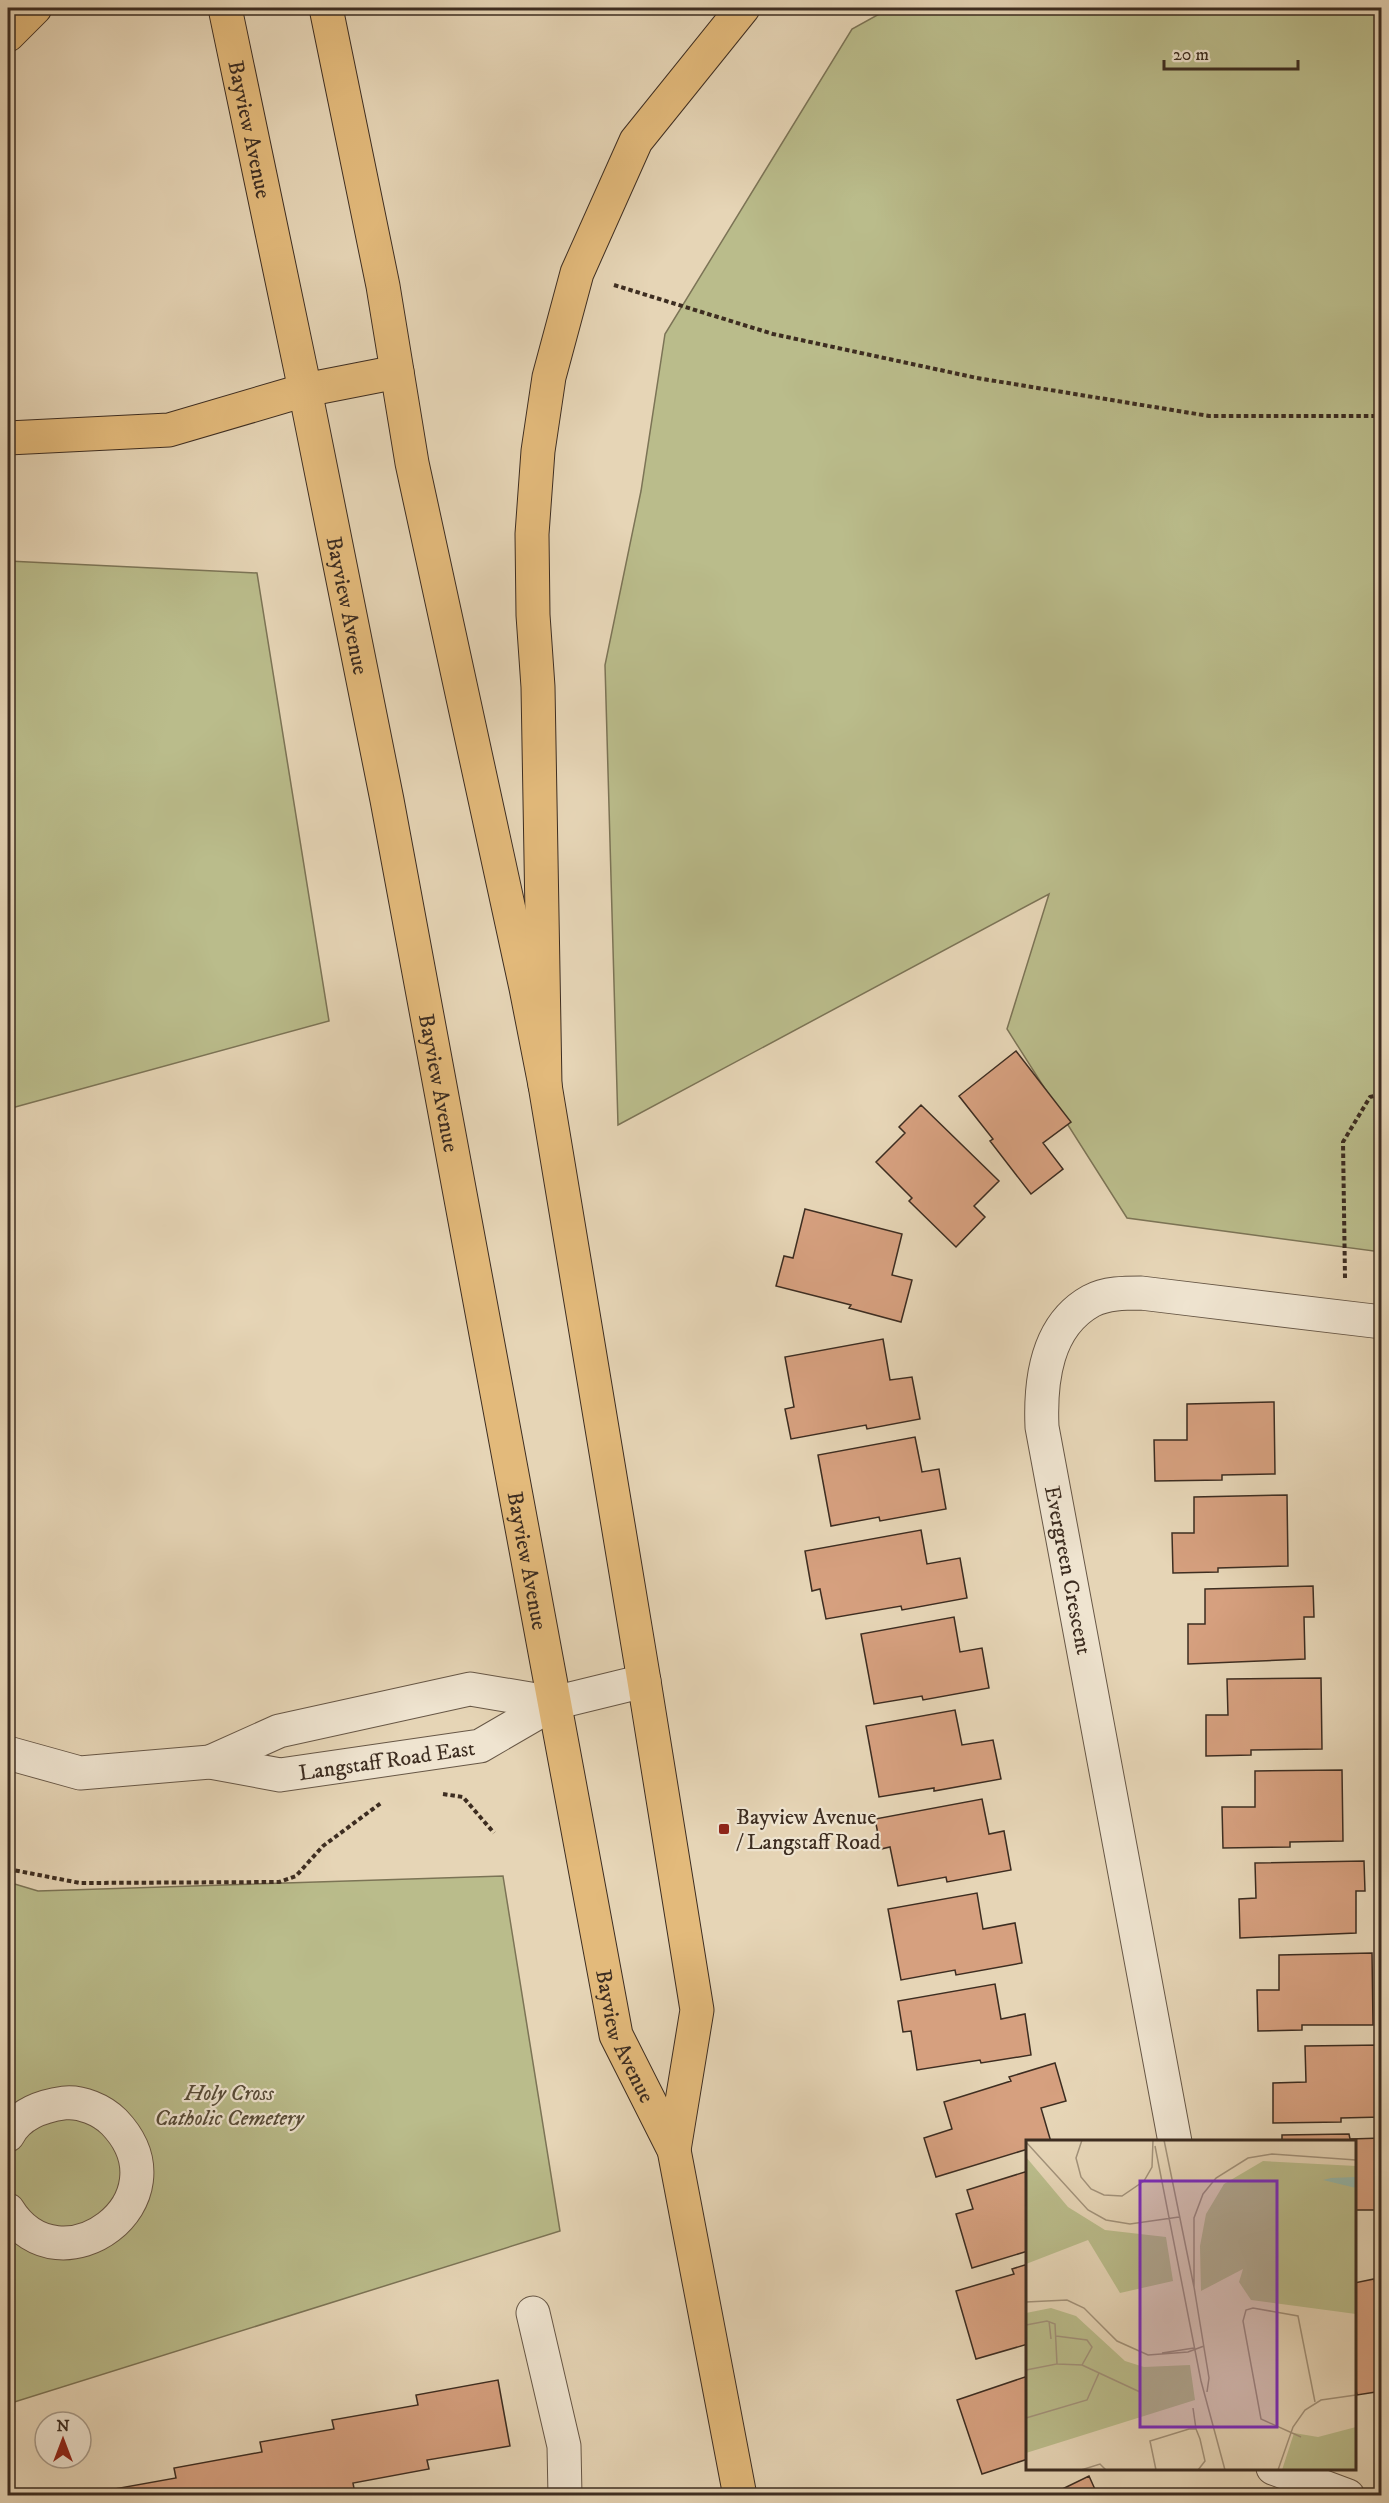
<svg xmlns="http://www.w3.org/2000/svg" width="1389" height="2503" font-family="'IM FELL DW Pica',serif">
  <rect width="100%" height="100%" fill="#e6d5b6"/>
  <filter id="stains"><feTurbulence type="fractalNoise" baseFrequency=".00333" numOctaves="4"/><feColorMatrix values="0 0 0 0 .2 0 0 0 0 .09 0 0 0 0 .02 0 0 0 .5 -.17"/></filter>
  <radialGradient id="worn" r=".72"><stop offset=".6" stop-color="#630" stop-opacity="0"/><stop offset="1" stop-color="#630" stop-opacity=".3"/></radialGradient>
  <!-- green -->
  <path fill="#babc8b" stroke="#7c7456" stroke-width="1.5" d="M 890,8 L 1381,8 L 1381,1252 L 1127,1218 L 1007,1029 L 1049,894 L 618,1125 L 605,665 L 641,491 L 665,334 L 852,29 Z
    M 8,561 L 257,573 L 329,1021 L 8,1109 Z
    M 503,1876 L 560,2231 L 8,2404 L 8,1882 L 38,1891 Z"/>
  <!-- building -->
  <path fill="#d6a07f" stroke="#3d2d21" stroke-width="1.5" d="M 1016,1051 L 1071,1122 L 1043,1143 L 1063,1169 L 1031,1194 L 990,1141 L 993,1139 L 959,1096 Z
    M 921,1105 L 999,1181 L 974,1206 L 985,1217 L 956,1247 L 909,1201 L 912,1198 L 876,1162 L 905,1133 L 899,1127 Z
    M 805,1209 L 902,1234 L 892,1275 L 912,1280 L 901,1322 L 849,1308 L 851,1305 L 776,1286 L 784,1256 L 793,1258 Z
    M 883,1339 L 890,1380 L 912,1377 L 920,1419 L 867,1429 L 866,1425 L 791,1439 L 785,1409 L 794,1407 L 785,1357 Z
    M 1274,1402 L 1275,1474 L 1222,1475 L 1222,1480 L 1155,1481 L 1154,1440 L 1187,1440 L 1187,1404 Z
    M 915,1437 L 922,1472 L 939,1469 L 946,1509 L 880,1521 L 879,1517 L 831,1526 L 818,1455 Z
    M 1287,1495 L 1288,1566 L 1218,1568 L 1218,1572 L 1173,1573 L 1172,1533 L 1194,1533 L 1194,1497 Z
    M 921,1530 L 927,1564 L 960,1558 L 967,1598 L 902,1610 L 901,1606 L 826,1619 L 820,1589 L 812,1591 L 805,1551 Z
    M 1313,1586 L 1314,1617 L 1304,1617 L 1305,1659 L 1188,1664 L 1188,1624 L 1205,1624 L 1205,1589 Z
    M 954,1617 L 960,1652 L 982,1648 L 989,1688 L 923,1700 L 922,1696 L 874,1704 L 861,1634 Z
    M 1321,1678 L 1322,1749 L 1251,1750 L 1251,1755 L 1206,1756 L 1206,1715 L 1228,1715 L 1227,1679 Z
    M 955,1710 L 962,1745 L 993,1740 L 1001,1779 L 934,1791 L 934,1788 L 879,1797 L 866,1726 Z
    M 1342,1770 L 1343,1841 L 1290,1842 L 1290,1847 L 1223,1848 L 1222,1807 L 1255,1807 L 1255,1771 Z
    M 982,1799 L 989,1834 L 1004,1831 L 1011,1870 L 947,1882 L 946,1877 L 898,1886 L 890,1847 L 881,1849 L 875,1819 Z
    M 1364,1861 L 1365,1891 L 1356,1891 L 1356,1933 L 1240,1938 L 1239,1899 L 1256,1898 L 1255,1863 Z
    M 977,1893 L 983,1929 L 1015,1923 L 1022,1963 L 956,1975 L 955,1970 L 901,1980 L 888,1909 Z
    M 1372,1953 L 1373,2025 L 1302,2025 L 1302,2030 L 1258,2031 L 1257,1990 L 1279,1990 L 1279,1955 Z
    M 995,1984 L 1001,2019 L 1025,2014 L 1031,2055 L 981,2063 L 980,2060 L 917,2070 L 911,2031 L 903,2032 L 898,2001 Z
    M 1382,2045 L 1382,2117 L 1341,2118 L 1341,2122 L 1273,2123 L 1273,2083 L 1306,2082 L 1305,2046 Z
    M 1055,2063 L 1066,2101 L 1041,2108 L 1051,2142 L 1028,2142 L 1028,2149 L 936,2177 L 924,2138 L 952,2129 L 944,2102 L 1011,2081 L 1009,2077 Z
    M 1349,2134 L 1350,2139 L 1382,2138 L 1382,2210 L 1354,2210 L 1354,2142 L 1282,2142 L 1282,2135 Z
    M 1028,2171 L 1028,2251 L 972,2268 L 956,2214 L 973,2209 L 967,2190 Z
    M 1028,2264 L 1028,2344 L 976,2359 L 956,2291 L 1014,2274 L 1012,2269 Z
    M 1374,2279 L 1382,2319 L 1382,2391 L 1357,2395 L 1354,2381 L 1354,2283 Z
    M 1028,2376 L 1028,2459 L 982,2474 L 957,2400 Z
    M 498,2380 L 510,2446 L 427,2460 L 429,2469 L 353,2483 L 355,2494 L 104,2496 L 103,2491 L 176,2478 L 174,2468 L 262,2452 L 260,2442 L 334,2429 L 332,2420 L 418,2405 L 416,2395 Z
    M 1089,2476 L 1098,2496 L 1048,2496 Z"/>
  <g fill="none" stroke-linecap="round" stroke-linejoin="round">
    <defs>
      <g id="minor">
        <path id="s1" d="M 8,1753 L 80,1773 L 210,1762 L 280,1775 L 480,1746 L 554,1703 L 644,1681"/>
        <path d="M 210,1762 L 279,1731 L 470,1689 L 554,1703"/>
        <path d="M 8,2135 C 19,2114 42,2106 64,2103 C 81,2101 102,2110 114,2122 C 189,2200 60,2294 8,2210"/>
        <path d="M 1175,2142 L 1042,1427 C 1040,1381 1046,1326 1091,1301 C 1106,1293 1125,1293 1141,1293 L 1382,1322"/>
        <path d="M 533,2313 L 564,2446 L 565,2496"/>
        <path d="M 1273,2468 L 1348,2496"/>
      </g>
      <g id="major">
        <path id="s2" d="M 225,8 L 305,390 L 387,800 L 616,2035 L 674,2150 L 740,2496"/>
        <path d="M 326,8 L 383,286 L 412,463 L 526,988 L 545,1085 L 644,1681 L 697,2010 L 674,2150"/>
      </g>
      <path id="highway" d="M 8,35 L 35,8
        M 8,438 L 169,430 L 305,390 L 397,372
        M 545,1085 L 538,687 L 533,615 L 532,534 L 538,451 L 549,377 L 577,273 L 636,141 L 743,8"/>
    </defs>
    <!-- minor casing -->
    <use href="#minor" stroke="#675746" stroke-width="35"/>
    <!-- major casing -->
    <use href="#major" stroke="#3d2d21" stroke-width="35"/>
    <!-- highway casing -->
    <use href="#highway" stroke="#3d2d21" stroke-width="35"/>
    <!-- path -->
    <path stroke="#3d2d21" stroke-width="4" stroke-dasharray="4.5 3" stroke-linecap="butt" d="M 614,285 L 773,334 L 977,378 L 1209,416 L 1382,416
      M 1345,1278 L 1343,1142 L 1370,1097 L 1382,1094
      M 443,1794 L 463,1797 L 494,1833
      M 8,1869 L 80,1883 L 279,1882 L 296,1876 L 323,1846 L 381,1803"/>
    <!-- minor -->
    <use href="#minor" stroke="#efe4d0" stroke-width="33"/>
    <!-- major -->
    <use href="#major" stroke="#e3ba7b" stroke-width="33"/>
    <!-- highway -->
    <use href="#highway" stroke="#e3ba7b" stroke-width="33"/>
  </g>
  <!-- markers -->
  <rect fill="#8f2418" stroke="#efe4d0" stroke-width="2" x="718" y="1823" width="12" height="12" rx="3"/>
  <g text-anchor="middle" stroke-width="4.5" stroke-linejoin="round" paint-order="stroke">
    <!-- street labels -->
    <g font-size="22" fill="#3d2d21" stroke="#efe4d0">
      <text dy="8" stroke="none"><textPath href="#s2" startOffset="124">Bayview Avenue</textPath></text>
      <text dy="8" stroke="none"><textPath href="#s2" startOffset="610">Bayview Avenue</textPath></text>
      <text dy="8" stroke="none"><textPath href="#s2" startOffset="1096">Bayview Avenue</textPath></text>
      <text dy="8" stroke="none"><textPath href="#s2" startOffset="1582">Bayview Avenue</textPath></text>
      <text transform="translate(1069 1570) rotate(79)" y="8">Evergreen Crescent</text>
      <text dy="8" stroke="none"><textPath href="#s1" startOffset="384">Langstaff Road East</textPath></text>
      <text dy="8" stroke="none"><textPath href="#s2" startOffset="2068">Bayview Avenue</textPath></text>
    </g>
    <!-- poi labels -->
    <g font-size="22" fill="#3d2d21" stroke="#efe4d0" text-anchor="start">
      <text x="736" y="1824">Bayview Avenue<tspan x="736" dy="25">/ Langstaff Road</tspan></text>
    </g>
    <!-- park labels -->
    <g font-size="22" font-style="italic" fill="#564a36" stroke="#efe4d0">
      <text x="229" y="2100">Holy Cross<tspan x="229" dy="25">Catholic Cemetery</tspan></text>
    </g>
  </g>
  <!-- overview -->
  <g transform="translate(1026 2140)">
    <rect width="330" height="330" fill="#e6d5b6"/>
    <path d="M 0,17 L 42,67 L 79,90 L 140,97 L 147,141 L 94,153 L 62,100 L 0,124 ZM 237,21 L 330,26 L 330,174 L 225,160 L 213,142 L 217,129 L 175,151 L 174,106 L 180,74 L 198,44 ZM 25,168 L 50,176 L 99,221 L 118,227 L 164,225 L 169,260 L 0,313 L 0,173 ZM 330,287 L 330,330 L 256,330 L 268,293 L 292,297 Z" fill="#babc8b"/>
    <path d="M 330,37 L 330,48 L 297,40 L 305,38 Z" fill="#96b9ac"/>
    <path fill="none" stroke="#a2927a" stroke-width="1.5" d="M 56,0 L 50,18 L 55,37 L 65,49 L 78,55 L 96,56 L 118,41 L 126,27 L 127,0M 138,0 L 168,147 L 183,238 L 181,252M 0,2 L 62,70 L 80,80 L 104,84 L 153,77M 129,6 L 175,241 L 199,330M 168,147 L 168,78 L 177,54 L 190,38 L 222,18 L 246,14 L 330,20M 0,162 L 41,160 L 58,168 L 91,201 L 122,215 L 162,212 L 178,206M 23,181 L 25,199M 0,185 L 21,181 L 29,184 L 31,224 L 0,230M 30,196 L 61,200 L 66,207 L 56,225 L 31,224M 136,213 L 168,208M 56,225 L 114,252M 167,268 L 170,289M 0,278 L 61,260 L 73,233M 275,297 L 235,279 L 217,181 L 220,170 L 227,168 L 272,176 L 289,262M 55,330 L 74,324 L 80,330M 130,330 L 124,301 L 163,289 L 170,289 L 174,299 L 179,321 L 172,330M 252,330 L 267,287 L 279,270 L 295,260 L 330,255"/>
    <path fill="#7b2cbf" fill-opacity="0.15" stroke="#7b2cbf" stroke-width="3" d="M 114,41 L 251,41 L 251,287 L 114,287 Z"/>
    <rect width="330" height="330" fill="none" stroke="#3d2d21" stroke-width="3"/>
  </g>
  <!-- margin -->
  <rect width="1389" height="2503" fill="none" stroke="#e6d5b6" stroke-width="30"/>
  <rect x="9" y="9" width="1371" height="2485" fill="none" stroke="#3d2d21" stroke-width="3"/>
  <rect x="15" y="15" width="1359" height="2473" fill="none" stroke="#3d2d21" stroke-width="1.5"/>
  <!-- north arrow -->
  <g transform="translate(63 2440)"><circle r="28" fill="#efe4d0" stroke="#a89b8a" stroke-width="1.5"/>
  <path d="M0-4.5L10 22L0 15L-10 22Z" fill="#8f2418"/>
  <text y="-9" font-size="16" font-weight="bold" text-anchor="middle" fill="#3d2d21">N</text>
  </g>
  <!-- scale -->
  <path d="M1164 60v9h134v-9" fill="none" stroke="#3d2d21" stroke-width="3"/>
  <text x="1173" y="60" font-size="18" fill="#3d2d21" stroke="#efe4d0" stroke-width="4.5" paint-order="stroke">20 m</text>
  <rect width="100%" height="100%" filter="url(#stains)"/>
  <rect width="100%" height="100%" fill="url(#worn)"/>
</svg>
